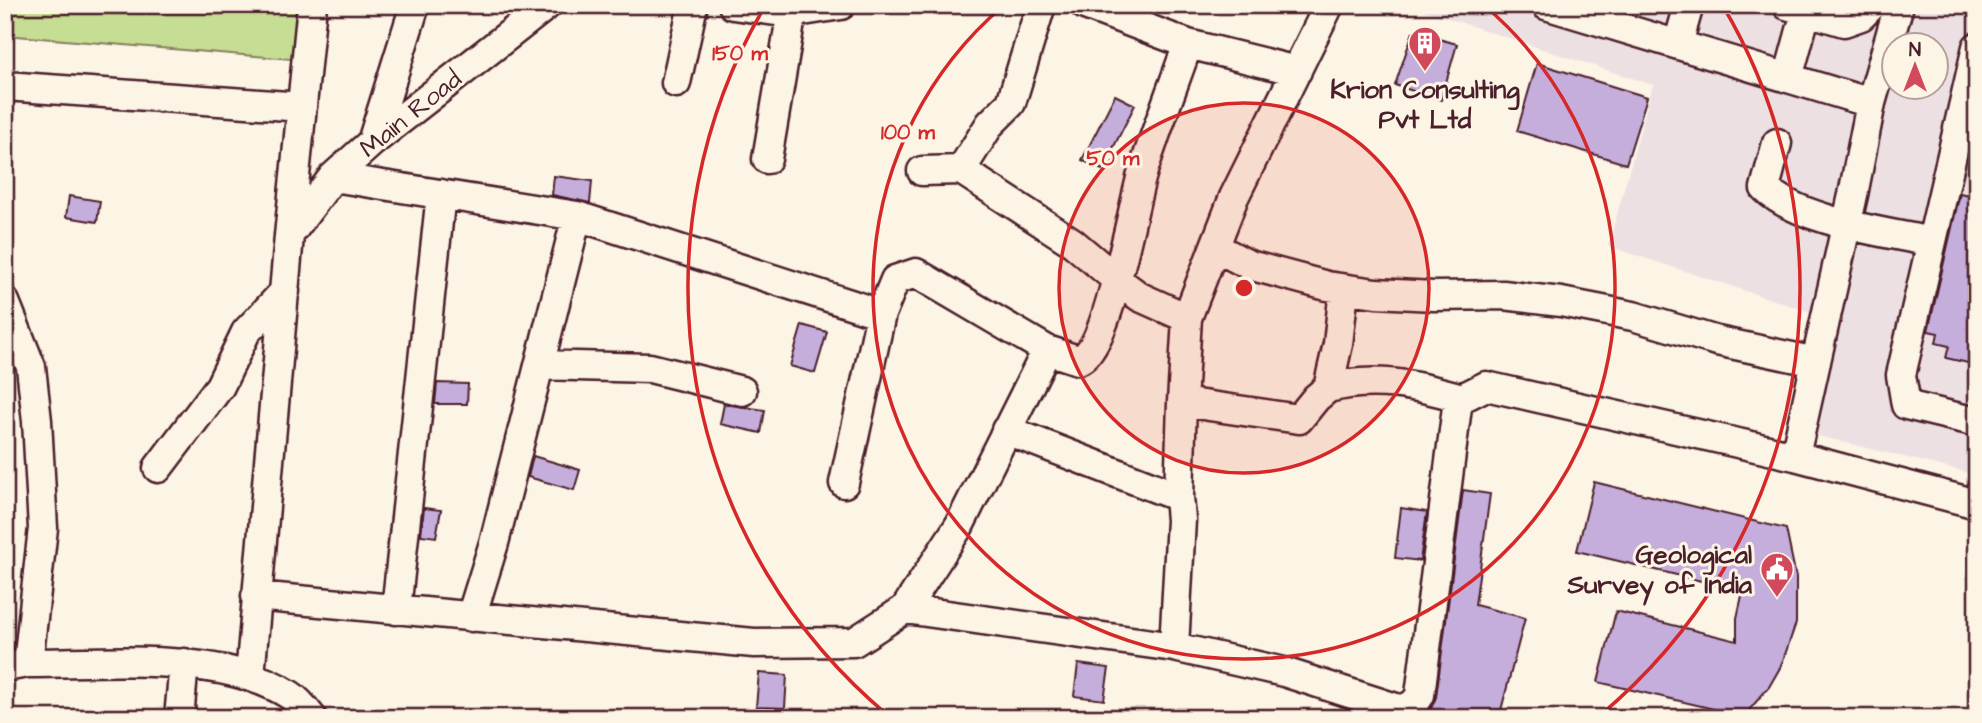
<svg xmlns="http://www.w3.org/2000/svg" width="1982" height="723" font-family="'Architects Daughter',sans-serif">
  <rect width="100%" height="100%" fill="#fcf5e5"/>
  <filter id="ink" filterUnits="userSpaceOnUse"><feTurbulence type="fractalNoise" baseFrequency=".0143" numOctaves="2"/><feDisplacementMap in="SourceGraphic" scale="14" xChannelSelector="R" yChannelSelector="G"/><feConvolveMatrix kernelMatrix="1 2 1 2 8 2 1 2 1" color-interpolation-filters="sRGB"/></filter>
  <g filter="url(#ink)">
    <!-- built -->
    <path fill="#ece0e2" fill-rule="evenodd" d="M 1407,5 L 1977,5 L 1977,475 L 1794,430 L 1829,318 L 1608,246 L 1653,85 ZM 1895,46 L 1937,46 L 1937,88 L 1895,88 Z"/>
    <!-- green -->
    <path fill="#c6de93" stroke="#887e5f" stroke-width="2" d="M 5,5 L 308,5 L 303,60 L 5,35 Z"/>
    <!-- building -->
    <path fill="#c6aedc" stroke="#4a1f2b" stroke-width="2" d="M 1413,32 L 1457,44 L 1441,100 L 1395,85 Z
      M 1537,63 L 1647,97 L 1626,164 L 1517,131 Z
      M 1115,95 L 1135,105 L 1102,170 L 1082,160 Z
      M 554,176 L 592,181 L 590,203 L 552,195 Z
      M 1960,193 L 1977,197 L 1977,365 L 1946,358 L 1949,346 L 1936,343 L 1938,333 L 1928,331 Z
      M 69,196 L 100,201 L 97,222 L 66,217 Z
      M 802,325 L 827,332 L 815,373 L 790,366 Z
      M 437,383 L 468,384 L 467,404 L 435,404 Z
      M 724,404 L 765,410 L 761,433 L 720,424 Z
      M 533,456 L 580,470 L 574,490 L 528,477 Z
      M 1594,482 L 1786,529 L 1796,577 L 1796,623 L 1781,666 L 1769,687 L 1744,716 L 1598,682 L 1616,611 L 1737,641 L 1737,618 L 1743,591 L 1577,551 Z
      M 1463,490 L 1490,494 L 1475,605 L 1525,618 L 1499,718 L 1428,716 L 1436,697 Z
      M 424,508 L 441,510 L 436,537 L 421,535 Z
      M 1401,508 L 1427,512 L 1420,561 L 1395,558 Z
      M 1078,664 L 1109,668 L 1104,700 L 1074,696 Z
      M 759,673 L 787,675 L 785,708 L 756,707 Z"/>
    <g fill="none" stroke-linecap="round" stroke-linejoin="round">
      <defs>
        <path id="minor" d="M 733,5 L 790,13 L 841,5
          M 1085,5 L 1188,44 L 1297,71
          M 1546,5 L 1871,103
          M 1787,5 L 1844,22 L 1861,16 L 1872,5
          M 1678,44 L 1689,5
          M 1977,47 L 1901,375 L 1906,405 L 1977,422
          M 1788,78 L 1806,12
          M 676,83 L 693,5
          M 5,86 L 302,107
          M 372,142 L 415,5
          M 1777,143 L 1765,188 C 1798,221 1886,232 1931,242
          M 767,159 L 793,5
          M 961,170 L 990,124 L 1011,103 L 1041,5
          M 922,171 L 961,170 L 1072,242 L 1117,280 L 1140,297 L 1187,318
          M 333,177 L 577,216 L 881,314
          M 289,235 L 333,177 L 372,142 L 547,5
          M 1215,247 L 1249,265 L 1327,286 L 1376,293 L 1434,296 L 1503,295 L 1561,302 L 1633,316 L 1717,341 L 1816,362
          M 5,302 L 31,367 L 37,421 L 43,528 L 28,663
          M 539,365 L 650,368 L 742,391
          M 1328,388 C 1374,376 1417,385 1462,398
          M 1182,402 L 1299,419 L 1316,398 L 1328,388 L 1338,344 L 1344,289
          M 1006,430 L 1179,497
          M 1795,456 L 1853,195 L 1871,103 L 1899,5
          M 158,468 L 220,386 L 246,332 L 285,291
          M 844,483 L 881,314 L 895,280 L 916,273 L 1047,350
          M 256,596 L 754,643 L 854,642 L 905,609 L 959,526 L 1047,350 L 1078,360 C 1109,351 1133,202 1143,171 C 1157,128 1173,86 1188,44
          M 905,609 L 1174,647 L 1284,672 L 1399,709 C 1410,708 1415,704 1420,695 L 1457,407 L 1462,398 L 1486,386 L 1795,456 L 1977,504
          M 396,610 L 441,194
          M 471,617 L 494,543 L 577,216
          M 1174,647 L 1181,520 L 1179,497 L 1182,402 L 1187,318 L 1234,197 L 1329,5
          M 5,667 L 28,663 C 107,663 222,651 290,695 C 298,700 306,710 312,718
          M 250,676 L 289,236 L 312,5
          M 179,718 L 184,663"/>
      </defs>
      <!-- minor casing -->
      <use href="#minor" stroke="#4a1f2b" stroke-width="33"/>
      <!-- minor -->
      <use href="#minor" stroke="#fcf5e5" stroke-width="28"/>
    </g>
  </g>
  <!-- distance rings -->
  <circle cx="1244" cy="288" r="185" fill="#d62828" fill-opacity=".12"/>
  <g fill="none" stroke="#d62828" stroke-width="3.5">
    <circle cx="1244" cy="288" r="185"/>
    <path d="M1485 6A371 371 0 1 1 1003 6"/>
    <path d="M890 717A556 556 0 0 1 765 6M1723 6A556 556 0 0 1 1598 717"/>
  </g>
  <!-- icons -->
  <defs>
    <symbol id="building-pin" viewBox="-11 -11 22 30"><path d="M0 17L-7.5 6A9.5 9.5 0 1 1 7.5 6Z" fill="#d1495b" stroke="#fcf5e5"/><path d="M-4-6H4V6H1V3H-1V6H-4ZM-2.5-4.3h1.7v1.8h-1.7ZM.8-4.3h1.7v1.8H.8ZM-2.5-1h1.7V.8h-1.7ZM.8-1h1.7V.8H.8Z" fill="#fff"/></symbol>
    <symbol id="civic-pin" viewBox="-11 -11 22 30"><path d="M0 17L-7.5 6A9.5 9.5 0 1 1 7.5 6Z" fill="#d1495b" stroke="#fcf5e5"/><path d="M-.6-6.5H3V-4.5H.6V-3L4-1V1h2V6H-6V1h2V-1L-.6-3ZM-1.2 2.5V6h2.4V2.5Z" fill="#fff"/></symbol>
  </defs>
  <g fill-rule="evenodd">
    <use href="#building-pin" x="1406" y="24" width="38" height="52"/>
    <use href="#civic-pin" x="1758" y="550" width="38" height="52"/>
  </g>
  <g text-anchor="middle" stroke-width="6" stroke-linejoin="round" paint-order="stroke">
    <!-- poi labels -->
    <g font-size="26" font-weight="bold" fill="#4a1f2b" stroke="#fcf5e5">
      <text x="1425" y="98">Krion Consulting<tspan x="1425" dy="30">Pvt Ltd</tspan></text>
      <text x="1752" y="563" text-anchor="end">Geological<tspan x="1752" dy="30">Survey of India</tspan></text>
    </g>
    <!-- street labels -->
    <g font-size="26" fill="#4a1f2b" stroke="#fcf5e5">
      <text transform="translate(410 113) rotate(-39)" y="9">Main Road</text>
    </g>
  </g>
  <circle cx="1244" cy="288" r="10" fill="#d62828" stroke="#fcf5e5" stroke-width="3.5"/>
  <g font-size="21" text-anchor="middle" font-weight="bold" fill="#d62828" stroke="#fcf5e5" stroke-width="6" stroke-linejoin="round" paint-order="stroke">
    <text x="740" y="60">150 m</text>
    <text x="908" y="139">100 m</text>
    <text x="1113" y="165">50 m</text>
  </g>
  <!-- margin -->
  <rect width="1982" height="723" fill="none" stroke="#fcf5e5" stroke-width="28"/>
  <rect x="14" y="14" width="1954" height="695" fill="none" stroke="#4a1f2b" stroke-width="2.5" filter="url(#ink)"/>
  <!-- north arrow -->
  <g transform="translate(1915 66)"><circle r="33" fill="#fcf5e5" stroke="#b59f9b" stroke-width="2"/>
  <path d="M0-5L12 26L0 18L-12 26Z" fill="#d1495b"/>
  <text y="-10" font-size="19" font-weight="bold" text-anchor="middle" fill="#4a1f2b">N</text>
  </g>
</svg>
